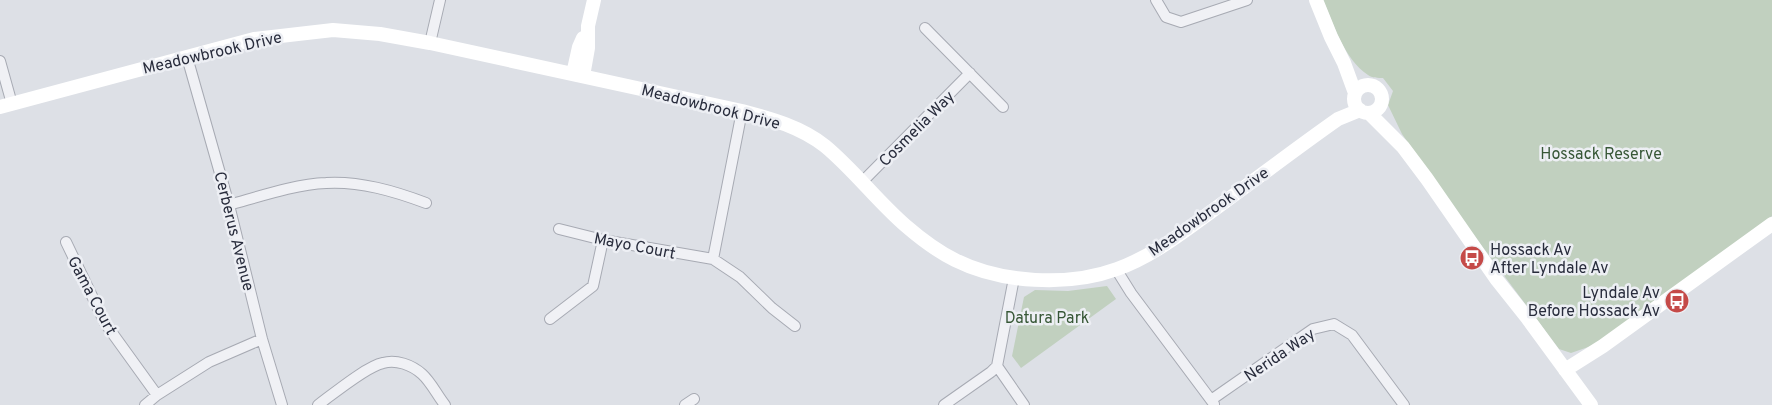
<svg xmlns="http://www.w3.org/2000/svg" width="1772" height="405" font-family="Overpass,sans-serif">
  <rect width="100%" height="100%" fill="#dde0e6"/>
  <!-- green -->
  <path fill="#c1d0bf" d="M 1323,0 L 1772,0 L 1772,216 L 1594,345 L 1571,353 L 1559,349 L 1452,206 L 1402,134 L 1388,105 L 1393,91 L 1383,78 C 1378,78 1372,78 1368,75 C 1344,59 1334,25 1323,0 Z
    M 1107,286 L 1116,299 L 1021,368 L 1012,356 L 1024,297 L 1035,290 L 1068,291 Z"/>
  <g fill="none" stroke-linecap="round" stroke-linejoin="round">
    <defs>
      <path id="street" d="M 1156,0 L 1166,17 L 1181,22 L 1247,0
        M 925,28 L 1003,107
        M 430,43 L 440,0
        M 187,57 L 229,205 L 262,339 L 282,405
        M 0,61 L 12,104
        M 862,182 L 970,73
        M 229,205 C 258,197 296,184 326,183 C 360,181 394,191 426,203
        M 559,229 L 603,240 L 713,259 L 740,277 L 772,308 L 795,326
        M 66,242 L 105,323 L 157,395
        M 713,259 L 742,111
        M 1116,269 L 1131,293 L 1214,404
        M 550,319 L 593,286 L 603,240
        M 997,366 L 1024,405
        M 1211,400 L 1313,329 L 1334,324 L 1352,335 L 1404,405
        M 145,405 L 157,395 L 209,362 L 262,339
        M 318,405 C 333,394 367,366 383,363 C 396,359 412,365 422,374 C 431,382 437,395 445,405
        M 685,405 L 694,399
        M 944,405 L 991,372 L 997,366 L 1014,278"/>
    </defs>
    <!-- street casing -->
    <use href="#street" stroke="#a7aab3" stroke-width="12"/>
    <!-- street -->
    <use href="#street" stroke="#f0f1f5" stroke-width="10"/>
    <!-- secondary -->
    <path stroke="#fff" stroke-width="14" d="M 1316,0 L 1331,37 L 1344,63 L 1355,93
      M 573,74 L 579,47 L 583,38
      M 583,76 L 588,48 L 588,26 L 594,0
      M1354 99a14 14 0 1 1 28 0a14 14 0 1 1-28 0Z
      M 0,107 L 254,39 L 333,30 L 380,34 L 430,43 L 742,111 C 772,119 801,127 825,146 C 854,170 877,201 906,226 C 921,239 937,251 955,260 C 1001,283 1068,287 1117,269 C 1154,256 1187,229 1219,206 C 1259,177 1298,147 1338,119 L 1360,110
      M 1369,113 L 1403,147 L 1427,179 L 1497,280 L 1528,319 L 1591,405
      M 1565,370 L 1603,346 L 1772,224"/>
  </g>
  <!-- icons -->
  <defs>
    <symbol id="bus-disc" viewBox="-11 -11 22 22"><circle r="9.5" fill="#c54a48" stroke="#edeff4"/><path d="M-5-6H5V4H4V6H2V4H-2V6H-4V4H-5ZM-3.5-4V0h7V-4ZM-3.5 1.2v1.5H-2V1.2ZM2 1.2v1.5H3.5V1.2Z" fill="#fff"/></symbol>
  </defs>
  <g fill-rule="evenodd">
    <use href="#bus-disc" x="1458" y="244" width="28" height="28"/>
    <use href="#bus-disc" x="1663" y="287" width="28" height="28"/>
  </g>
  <g text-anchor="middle" stroke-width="5" stroke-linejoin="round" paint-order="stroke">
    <!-- street labels -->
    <g font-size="16" fill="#282c3c" stroke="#edeff4">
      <text transform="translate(212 52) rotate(-13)" y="6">Meadowbrook Drive</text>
      <text transform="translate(711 106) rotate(14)" y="6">Meadowbrook Drive</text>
      <text transform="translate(916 128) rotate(-45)" y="6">Cosmelia Way</text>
      <text transform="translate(1208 211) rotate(-35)" y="6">Meadowbrook Drive</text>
      <text transform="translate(235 231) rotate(76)" y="6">Cerberus Avenue</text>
      <text transform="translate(635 245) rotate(11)" y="6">Mayo Court</text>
      <text transform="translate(93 295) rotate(62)" y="6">Gama Court</text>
      <text transform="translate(1279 354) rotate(-34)" y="6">Nerida Way</text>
    </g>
    <!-- park labels -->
    <g font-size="16" fill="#375736" stroke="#edeff4">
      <text x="1601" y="159">Hossack Reserve</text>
      <text x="1047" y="323">Datura Park</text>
    </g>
    <!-- poi labels -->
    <g font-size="16" fill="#282c3c" stroke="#edeff4" text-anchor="start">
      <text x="1490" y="255">Hossack Av<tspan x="1490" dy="18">After Lyndale Av</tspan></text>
      <text x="1660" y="298" text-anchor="end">Lyndale Av<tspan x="1660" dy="18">Before Hossack Av</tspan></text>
    </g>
  </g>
</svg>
